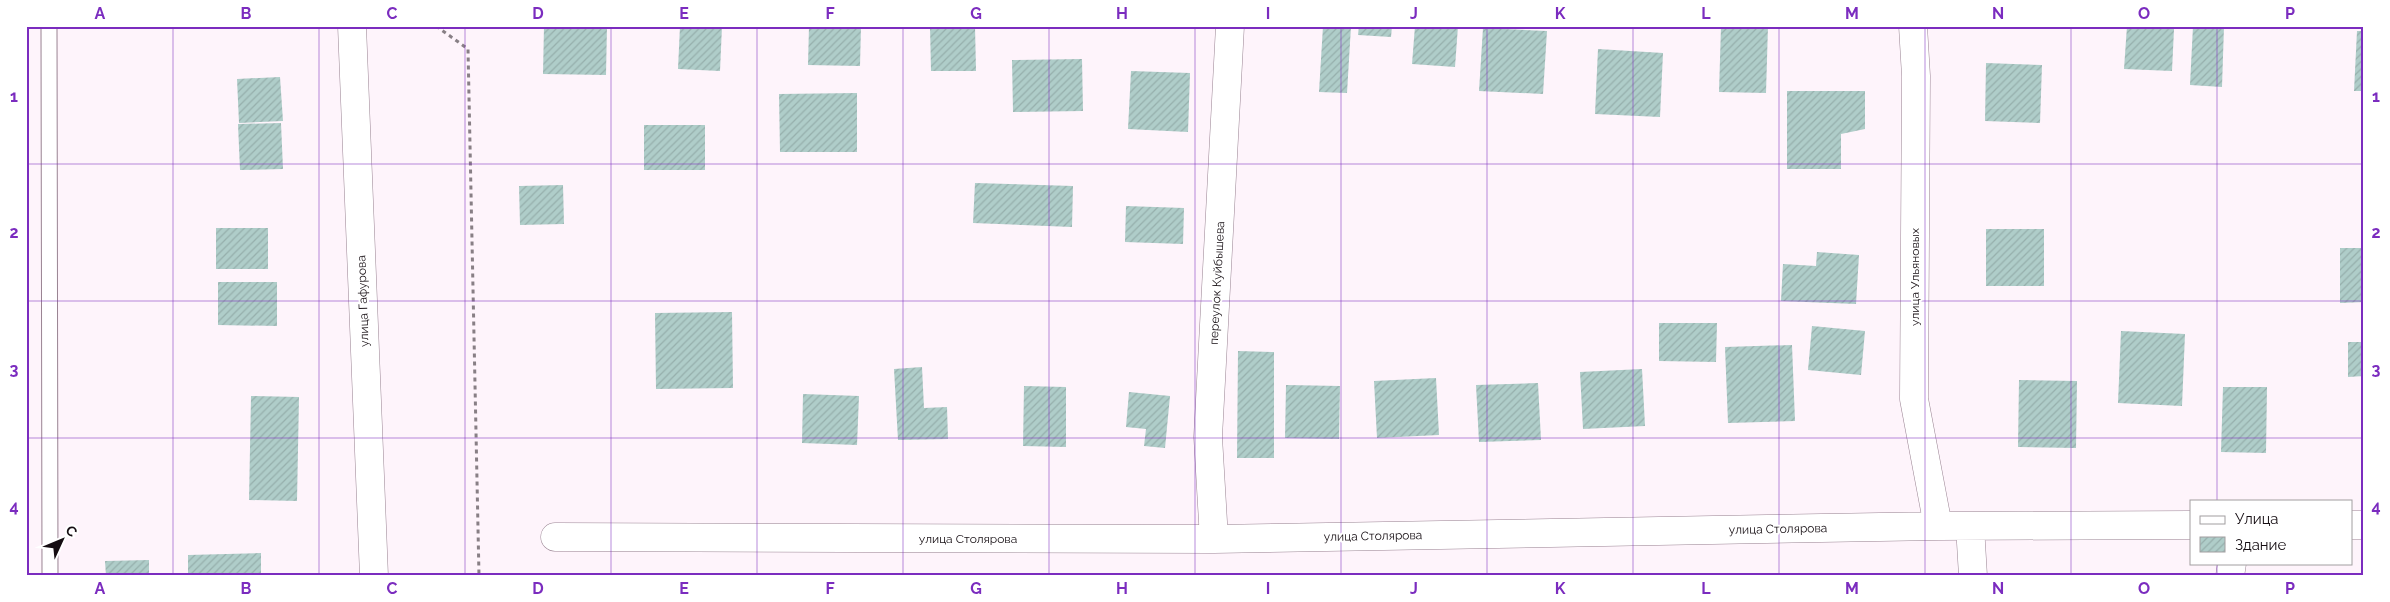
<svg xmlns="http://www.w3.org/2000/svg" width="2390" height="602" font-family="Raleway,sans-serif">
  <defs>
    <pattern id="building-hatch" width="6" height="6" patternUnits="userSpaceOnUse" patternTransform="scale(1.25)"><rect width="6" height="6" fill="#afcdc9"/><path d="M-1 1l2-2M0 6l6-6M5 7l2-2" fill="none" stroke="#96afac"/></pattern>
  </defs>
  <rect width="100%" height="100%" fill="#fef4fb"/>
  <!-- building -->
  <path fill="url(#building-hatch)" d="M 544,26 L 607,26 L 606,75 L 543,74 Z
    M 680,26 L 722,26 L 720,71 L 678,69 Z
    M 809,26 L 861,26 L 860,66 L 808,65 Z
    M 930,26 L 975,26 L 976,71 L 931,71 Z
    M 1323,26 L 1351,26 L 1347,93 L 1319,92 Z
    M 1359,26 L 1392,26 L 1391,37 L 1358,35 Z
    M 1415,26 L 1458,26 L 1455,67 L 1412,64 Z
    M 1721,26 L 1768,26 L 1766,93 L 1719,92 Z
    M 2127,26 L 2174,29 L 2172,71 L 2124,69 Z
    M 2193,26 L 2224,26 L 2222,87 L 2190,85 Z
    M 1483,28 L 1547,31 L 1543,94 L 1479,91 Z
    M 2357,31 L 2364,31 L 2364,91 L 2354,91 Z
    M 1598,49 L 1663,53 L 1660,117 L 1595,114 Z
    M 1082,59 L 1083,111 L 1013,112 L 1012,60 Z
    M 1986,63 L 2042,65 L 2040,123 L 1985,121 Z
    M 1131,71 L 1190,73 L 1188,132 L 1128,129 Z
    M 280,77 L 283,121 L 239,123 L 237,79 Z
    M 1787,91 L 1865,91 L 1865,129 L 1841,134 L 1841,169 L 1787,169 Z
    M 857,93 L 857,152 L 780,152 L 779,94 Z
    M 281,123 L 283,169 L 240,170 L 238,124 Z
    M 644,125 L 705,125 L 705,170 L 644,170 Z
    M 975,183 L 1073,186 L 1072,227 L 973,223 Z
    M 563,185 L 564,224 L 520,225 L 519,186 Z
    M 1126,206 L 1184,208 L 1183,244 L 1125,242 Z
    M 216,228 L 268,228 L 268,269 L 216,269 Z
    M 1986,229 L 2044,229 L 2044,286 L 1986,286 Z
    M 2340,248 L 2364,248 L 2364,302 L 2340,303 Z
    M 1817,252 L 1859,255 L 1856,304 L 1781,301 L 1783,264 L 1816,266 Z
    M 218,282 L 277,282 L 277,326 L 218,325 Z
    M 732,312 L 733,388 L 656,389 L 655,313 Z
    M 1659,323 L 1717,323 L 1716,362 L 1659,361 Z
    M 1812,326 L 1865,331 L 1861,375 L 1808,370 Z
    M 2121,331 L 2185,334 L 2182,406 L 2118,403 Z
    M 2348,342 L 2364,342 L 2364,376 L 2348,377 Z
    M 1792,345 L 1795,421 L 1728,423 L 1725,347 Z
    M 1238,351 L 1274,352 L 1274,458 L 1237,458 Z
    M 922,367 L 924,408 L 947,407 L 948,439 L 898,440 L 894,369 Z
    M 1642,369 L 1645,426 L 1583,429 L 1580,372 Z
    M 1436,378 L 1439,435 L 1377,438 L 1374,381 Z
    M 2019,380 L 2077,381 L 2076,448 L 2018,447 Z
    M 1538,383 L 1541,440 L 1479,442 L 1476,385 Z
    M 1286,385 L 1340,386 L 1339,439 L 1285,438 Z
    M 1024,386 L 1066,387 L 1066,447 L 1023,446 Z
    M 2223,387 L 2267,387 L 2266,453 L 2221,452 Z
    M 1129,392 L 1170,396 L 1165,448 L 1144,446 L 1146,429 L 1126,427 Z
    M 803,394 L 859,396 L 857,445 L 802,443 Z
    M 251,396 L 299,397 L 297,501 L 249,500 Z
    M 261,553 L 261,576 L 188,576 L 188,555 Z
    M 149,560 L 149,576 L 106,576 L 105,561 Z"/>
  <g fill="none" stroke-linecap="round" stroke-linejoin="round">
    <defs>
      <path id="lane" d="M 49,26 L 50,576"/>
      <path id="street" d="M 1913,26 L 1916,76 L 1914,399 L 1938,526
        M 2351,525 L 2364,525
        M 1970,526 L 1973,576
        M 555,537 L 1214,539 L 1938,526 L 2191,525
        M 1214,539 L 1208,437 L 1230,26
        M 2230,576 L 2232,563"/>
      <path id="secondary" d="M 352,26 L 374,576"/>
    </defs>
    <!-- lane casing -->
    <use href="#lane" stroke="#998392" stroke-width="17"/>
    <!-- street casing -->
    <use href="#street" stroke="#998392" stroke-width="29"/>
    <!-- secondary casing -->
    <use href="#secondary" stroke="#998392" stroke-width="29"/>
    <!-- path -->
    <path stroke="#887f85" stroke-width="3" stroke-dasharray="4 4" stroke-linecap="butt" d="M 436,26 L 468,49 L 479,576"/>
    <!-- lane -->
    <use href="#lane" stroke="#fff" stroke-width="15"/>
    <!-- street -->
    <use href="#street" stroke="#fff" stroke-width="28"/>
    <!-- secondary -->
    <use href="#secondary" stroke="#fff" stroke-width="28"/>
  </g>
  <!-- grid -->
  <path fill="none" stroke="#7b2cbf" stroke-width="1" stroke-opacity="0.55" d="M 173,26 L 173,576M 319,26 L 319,576M 465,26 L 465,576M 611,26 L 611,576M 757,26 L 757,576M 903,26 L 903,576M 1049,26 L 1049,576M 1195,26 L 1195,576M 1341,26 L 1341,576M 1487,26 L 1487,576M 1633,26 L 1633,576M 1779,26 L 1779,576M 1925,26 L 1925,576M 2071,26 L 2071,576M 2217,26 L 2217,501M 26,164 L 2364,164M 26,301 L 2364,301M 26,438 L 2364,438M 2217,563 L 2217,576"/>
  <g text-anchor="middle" stroke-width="4" stroke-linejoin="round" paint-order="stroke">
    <!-- street labels -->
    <g font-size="12" fill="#150d12" stroke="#fff">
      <text transform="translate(1915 277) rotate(-90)" y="4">улица Ульяновых</text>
      <text transform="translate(1217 283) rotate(-87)" y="4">переулок Куйбышева</text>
      <text transform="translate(363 301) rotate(-92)" y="4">улица Гафурова</text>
      <text transform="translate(1778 529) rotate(-1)" y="4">улица Столярова</text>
      <text transform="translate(1373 536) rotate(-1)" y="4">улица Столярова</text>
      <text x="968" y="543">улица Столярова</text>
    </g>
  </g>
  <!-- border -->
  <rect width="2390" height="602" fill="none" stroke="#ffffff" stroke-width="55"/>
  <!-- legend -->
  <rect x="2190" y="500" width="162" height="65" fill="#ffffff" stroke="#a19ea0"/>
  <rect x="2200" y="516" width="25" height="8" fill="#ffffff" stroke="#a19ea0"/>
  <text x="2235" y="524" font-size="15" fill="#150d12">Улица</text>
  <rect x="2200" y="537" width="25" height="15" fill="url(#building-hatch)" stroke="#a19ea0"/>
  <text x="2235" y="550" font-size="15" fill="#150d12">Здание</text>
  <!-- north arrow -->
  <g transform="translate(62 540) rotate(46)" stroke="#ffffff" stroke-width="4" paint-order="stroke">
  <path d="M0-4L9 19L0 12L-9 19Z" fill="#150d12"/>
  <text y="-8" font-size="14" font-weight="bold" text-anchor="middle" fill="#150d12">С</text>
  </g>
  <rect x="28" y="28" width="2334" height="546" fill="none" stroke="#7b2cbf" stroke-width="2"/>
  <g font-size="16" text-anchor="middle" font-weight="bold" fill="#7b2cbf">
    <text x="100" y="19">A</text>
    <text x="246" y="19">B</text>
    <text x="392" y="19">C</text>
    <text x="538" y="19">D</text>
    <text x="684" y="19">E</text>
    <text x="830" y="19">F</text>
    <text x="976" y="19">G</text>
    <text x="1122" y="19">H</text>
    <text x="1268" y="19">I</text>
    <text x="1414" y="19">J</text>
    <text x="1560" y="19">K</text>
    <text x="1706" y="19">L</text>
    <text x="1852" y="19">M</text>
    <text x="1998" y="19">N</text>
    <text x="2144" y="19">O</text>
    <text x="2290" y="19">P</text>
    <text x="14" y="102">1</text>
    <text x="2376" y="102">1</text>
    <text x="14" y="238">2</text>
    <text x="2376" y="238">2</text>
    <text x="14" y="375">3</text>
    <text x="2376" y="375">3</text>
    <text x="14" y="512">4</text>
    <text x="2376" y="512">4</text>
    <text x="100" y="594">A</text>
    <text x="246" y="594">B</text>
    <text x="392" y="594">C</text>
    <text x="538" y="594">D</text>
    <text x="684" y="594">E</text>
    <text x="830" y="594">F</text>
    <text x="976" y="594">G</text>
    <text x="1122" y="594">H</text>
    <text x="1268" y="594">I</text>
    <text x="1414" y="594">J</text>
    <text x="1560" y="594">K</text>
    <text x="1706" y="594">L</text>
    <text x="1852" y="594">M</text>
    <text x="1998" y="594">N</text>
    <text x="2144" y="594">O</text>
    <text x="2290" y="594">P</text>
  </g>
</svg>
